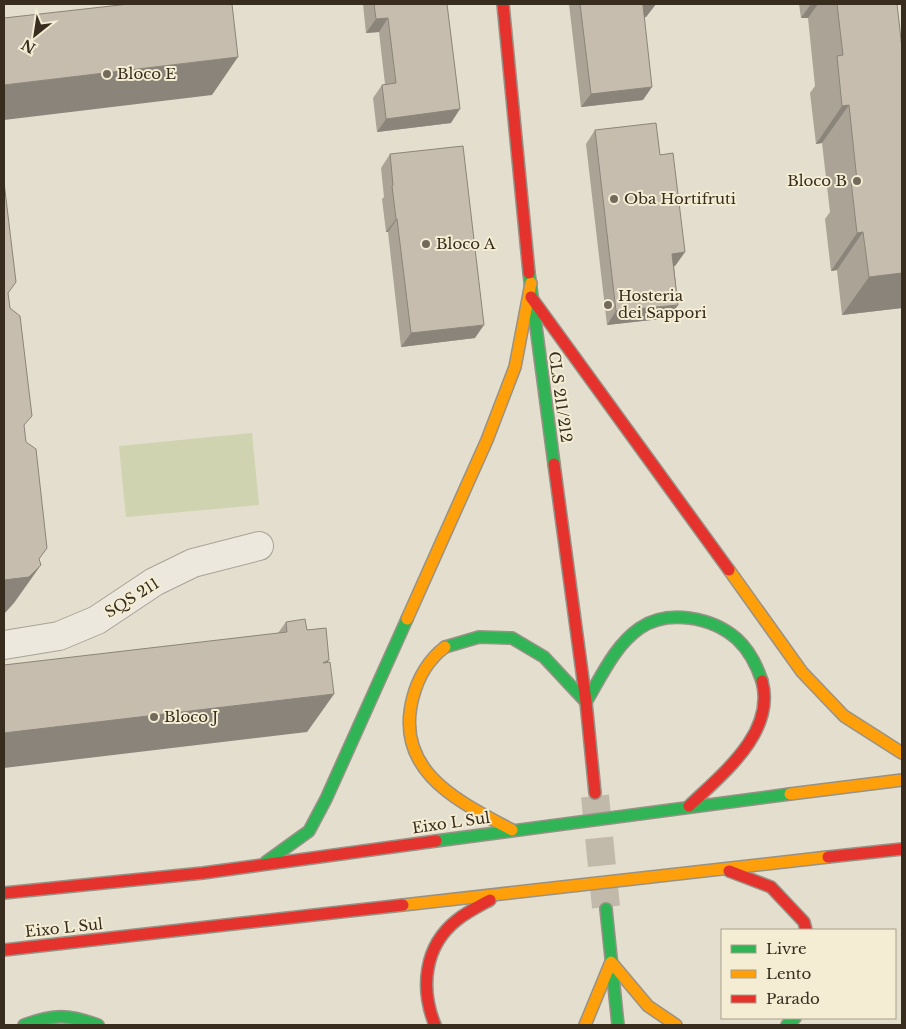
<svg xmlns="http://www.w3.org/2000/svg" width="906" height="1029" font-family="'Libre Baskerville',serif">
  <rect width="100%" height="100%" fill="#e3decd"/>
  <!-- green -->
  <path fill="#d0d3b0" d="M 252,433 L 259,505 L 126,517 L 119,446 Z"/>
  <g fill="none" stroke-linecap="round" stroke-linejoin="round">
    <!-- secondary-tunnel -->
    <path stroke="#c1baaa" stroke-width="28" stroke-dasharray="28 14" stroke-linecap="butt" d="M 595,796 L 606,907"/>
    <defs>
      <path id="street" d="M 4,645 L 59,636 L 97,620 L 154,582 L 193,563 L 259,546"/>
      <path id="fast" d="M 529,273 L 554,464
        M 445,647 L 479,637 L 512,638 L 544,657 L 586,702 C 601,677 615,645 640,628 C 668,609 712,617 737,639 C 749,650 757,666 762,681
        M 436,841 L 790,794
        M 266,862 L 309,831 L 326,799 L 407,619
        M 606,909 L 618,1025
        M 24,1025 C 54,1014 68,1014 98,1025
        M 787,1025 L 795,1018"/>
      <path id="slow" d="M 729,570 L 802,672 L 844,716 L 902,753
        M 407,619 L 487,440 L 515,367 L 531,283
        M 445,647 C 429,659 418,678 413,697 C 393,771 458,801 512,830
        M 790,794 L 902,780
        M 403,905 L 828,857
        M 585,1025 L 611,962 L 648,1006 L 676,1025"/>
      <path id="jam" d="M 503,4 L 529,273
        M 531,297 L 729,570
        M 554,464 L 586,702 L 595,793
        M 689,806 C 722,774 776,733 762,681
        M 828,857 L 902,849
        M 729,871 L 771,887 L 804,922 L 806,930
        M 4,893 L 203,873 L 436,841
        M 4,950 L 403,905
        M 435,1025 C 420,988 424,946 457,920 C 467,912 479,906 490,900"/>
    </defs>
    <!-- street casing -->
    <use href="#street" stroke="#a8a396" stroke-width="30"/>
    <!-- fast casing -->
    <use href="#fast" stroke="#989286" stroke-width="14"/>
    <!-- slow casing -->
    <use href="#slow" stroke="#989286" stroke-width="14"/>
    <!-- jam casing -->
    <use href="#jam" stroke="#989286" stroke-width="14"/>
    <!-- street -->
    <use href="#street" stroke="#ece8de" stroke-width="28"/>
    <!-- fast -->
    <use href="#fast" stroke="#30b455" stroke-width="11"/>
    <!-- slow -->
    <use href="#slow" stroke="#ff9f0a" stroke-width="11"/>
    <!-- jam -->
    <use href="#jam" stroke="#e5322d" stroke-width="11"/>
  </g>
  <!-- wall -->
  <path fill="#aba396" d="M 363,4 L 447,4 L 451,123 L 377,132 L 373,98 L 382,85 L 385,84 L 379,32 L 366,33 Z
    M 569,4 L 656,4 L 646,17 L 644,17 L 643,100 L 581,107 Z
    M 799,4 L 897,4 L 902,308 L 842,315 L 837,270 L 831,271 L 825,219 L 830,212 L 822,143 L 816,144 L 810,93 L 815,86 L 808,18 L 801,18 Z
    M 595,130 L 660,155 L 685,252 L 675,266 L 674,266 L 678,305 L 669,318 L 607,325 L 586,144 Z
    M 390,154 L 475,338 L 401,347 L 388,232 L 386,232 L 382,199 L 384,197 L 381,168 Z
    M 286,622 L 307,630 L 327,662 L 334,694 L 307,732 L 278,633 Z"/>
  <!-- shaded-wall -->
  <path fill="#8b847a" d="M 656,4 L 646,17 L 633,18 L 643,5 Z
    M 811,4 L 818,4 L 808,18 L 801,18 Z
    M 388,18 L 379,32 L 366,33 L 376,19 Z
    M 238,57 L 212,95 L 4,120 L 4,85 Z
    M 652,87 L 643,100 L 581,107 L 591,94 Z
    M 849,105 L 822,143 L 816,144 L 842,106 Z
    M 460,109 L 451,123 L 377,132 L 386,119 Z
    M 396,219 L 397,219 L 388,232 L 386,232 Z
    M 863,232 L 837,270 L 831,271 L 857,233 Z
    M 685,252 L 675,266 L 663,267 L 672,254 Z
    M 902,273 L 902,308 L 842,315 L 869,277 Z
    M 678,305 L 669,318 L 607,325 L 616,311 Z
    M 484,325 L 475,338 L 401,347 L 411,333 Z
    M 41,565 L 14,603 L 4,614 L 4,580 Z
    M 329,660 L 303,698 L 334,694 L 307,732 L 4,768 L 4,733 L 323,663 Z"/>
  <!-- building -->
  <path fill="#c7bdae" stroke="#8b847a" d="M 129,4 L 232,4 L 238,57 L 4,85 L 4,18 Z
    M 374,4 L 447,4 L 460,109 L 386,119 L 382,85 L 396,83 L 388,18 L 376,19 Z
    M 580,4 L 654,4 L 643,5 L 652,87 L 591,94 Z
    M 837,4 L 897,4 L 902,48 L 902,273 L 869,277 L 863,232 L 857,233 L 851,181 L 857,181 L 849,105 L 842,106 L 837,56 L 843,55 Z
    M 656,123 L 660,155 L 673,153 L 685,252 L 672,254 L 678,305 L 616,311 L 595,130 Z
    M 463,146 L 484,325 L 411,333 L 397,219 L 396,219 L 392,186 L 393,185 L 390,154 Z
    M 4,182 L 16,282 L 8,293 L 10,308 L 20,316 L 32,416 L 24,425 L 26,442 L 36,449 L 47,548 L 39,559 L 41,565 L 29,577 L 4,580 Z
    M 305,619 L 307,630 L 326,628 L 329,660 L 323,663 L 330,662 L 334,694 L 4,733 L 4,665 L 287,632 L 286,622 Z"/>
  <!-- markers -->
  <g fill="#736a5b" stroke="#f4edd3" stroke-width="2">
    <circle cx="107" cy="74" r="5"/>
    <circle cx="857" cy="181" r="5"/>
    <circle cx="614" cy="199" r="5"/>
    <circle cx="426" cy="244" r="5"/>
    <circle cx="608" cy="305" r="5"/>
    <circle cx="154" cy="717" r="5"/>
  </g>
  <g text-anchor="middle" stroke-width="4" stroke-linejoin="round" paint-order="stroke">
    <!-- poi labels -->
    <g font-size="15" fill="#372c1e" stroke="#f4edd3" text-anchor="start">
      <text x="117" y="79">Bloco E</text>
      <text x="847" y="186" text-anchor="end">Bloco B</text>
      <text x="624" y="204">Oba Hortifruti</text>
      <text x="436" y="249">Bloco A</text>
      <text x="618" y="301">Hosteria<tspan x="618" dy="17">dei Sappori</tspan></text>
      <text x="164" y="722">Bloco J</text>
    </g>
    <!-- street labels -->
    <g font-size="15" fill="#372c1e" stroke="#f4edd3">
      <text transform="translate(560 397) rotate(82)" y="5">CLS 211/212</text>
      <text transform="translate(132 598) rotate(-32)" y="5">SQS 211</text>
      <text transform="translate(451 823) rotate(-8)" y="5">Eixo L Sul</text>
      <text transform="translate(64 928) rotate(-6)" y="5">Eixo L Sul</text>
    </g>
  </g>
  <!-- border -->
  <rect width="906" height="1029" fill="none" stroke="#372c1e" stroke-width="10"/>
  <!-- legend -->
  <rect x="721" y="929" width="175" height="90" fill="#f4edd3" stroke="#a8a08b"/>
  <rect x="731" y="945" width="25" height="8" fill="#30b455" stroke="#a8a08b"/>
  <text x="766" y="954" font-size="15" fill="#372c1e">Livre</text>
  <rect x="731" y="970" width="25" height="8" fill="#ff9f0a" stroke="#a8a08b"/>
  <text x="766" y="979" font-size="15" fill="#372c1e">Lento</text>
  <rect x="731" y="995" width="25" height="8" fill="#e5322d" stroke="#a8a08b"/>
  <text x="766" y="1004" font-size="15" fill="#372c1e">Parado</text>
  <!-- north arrow -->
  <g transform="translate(35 35) rotate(210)" stroke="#f4edd3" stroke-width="4" paint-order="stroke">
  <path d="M0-4L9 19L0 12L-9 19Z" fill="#372c1e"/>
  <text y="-8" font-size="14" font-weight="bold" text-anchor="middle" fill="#372c1e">N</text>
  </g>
</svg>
